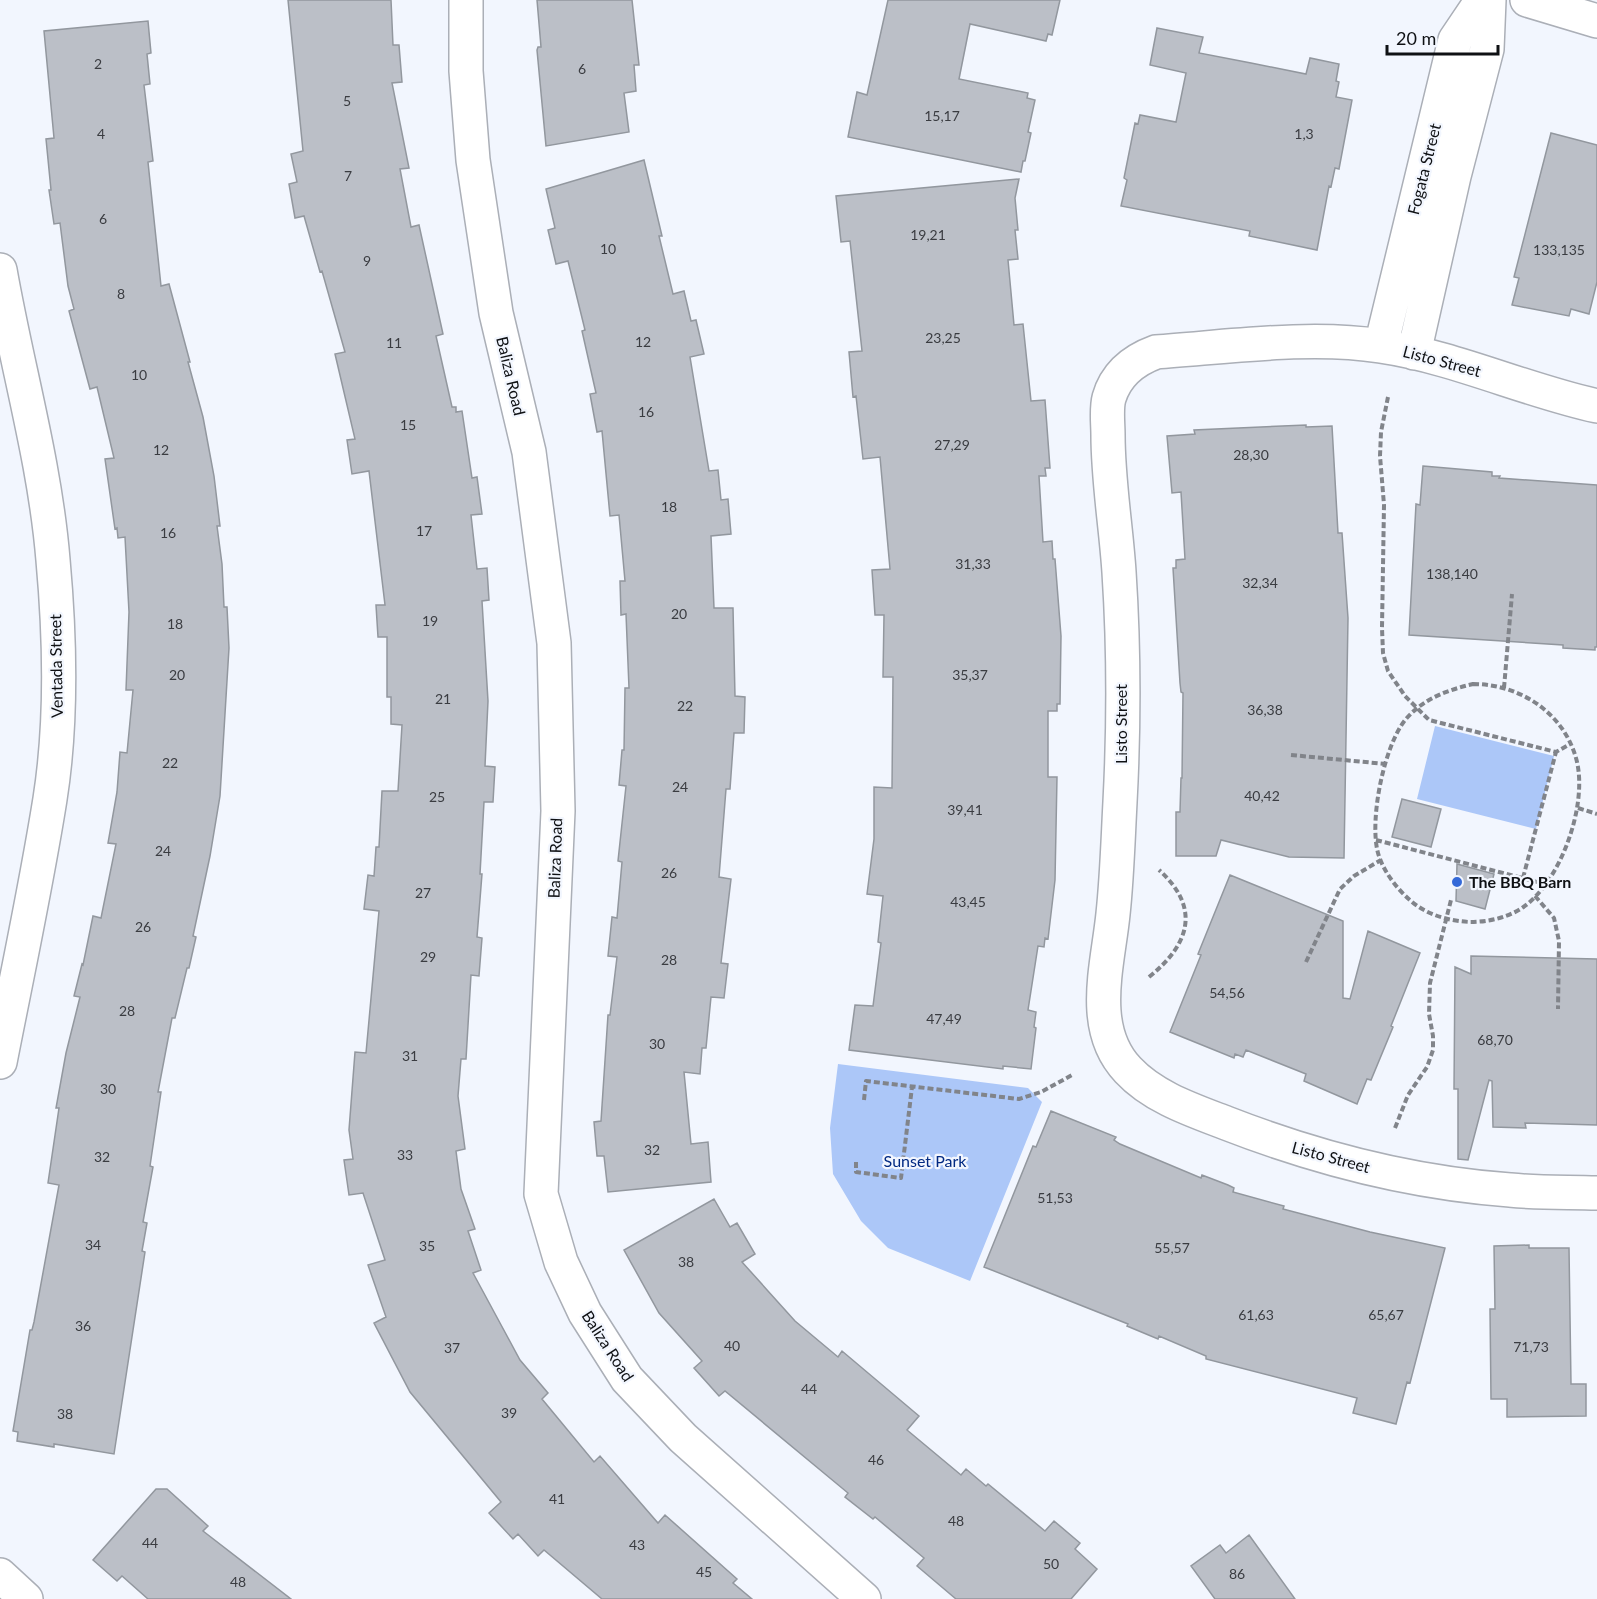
<svg xmlns="http://www.w3.org/2000/svg" width="1597" height="1599" font-family="Lato,sans-serif">
  <rect width="100%" height="100%" fill="#f2f6fe"/>
  <!-- green -->
  <path fill="#acc7f8" d="M 1435,726 L 1554,756 L 1536,829 L 1417,799 Z
    M 838,1064 L 1028,1088 L 1042,1102 L 970,1281 L 888,1248 L 861,1221 L 833,1174 L 830,1128 Z"/>
  <!-- building -->
  <path fill="#bbbfc7" stroke="#92979e" stroke-width="1.5" d="M 288,0 L 391,0 L 393,45 L 399,45 L 402,82 L 392,83 L 409,168 L 400,169 L 411,227 L 419,225 L 443,334 L 436,336 L 452,407 L 456,407 L 456,412 L 462,411 L 472,478 L 477,477 L 482,514 L 471,515 L 477,569 L 487,568 L 489,600 L 482,601 L 488,701 L 485,766 L 495,767 L 493,802 L 484,802 L 480,874 L 482,874 L 477,937 L 482,938 L 479,976 L 471,975 L 466,1059 L 461,1059 L 458,1096 L 465,1149 L 456,1151 L 461,1189 L 475,1229 L 468,1231 L 481,1270 L 473,1273 L 520,1360 L 548,1393 L 542,1399 L 594,1462 L 600,1456 L 658,1523 L 665,1515 L 737,1579 L 733,1583 L 752,1599 L 602,1599 L 544,1550 L 538,1556 L 518,1534 L 513,1539 L 489,1513 L 501,1502 L 410,1392 L 374,1323 L 386,1317 L 368,1265 L 385,1260 L 363,1193 L 349,1195 L 344,1160 L 353,1159 L 349,1130 L 355,1052 L 366,1053 L 379,911 L 364,909 L 368,875 L 374,876 L 376,847 L 379,847 L 382,791 L 398,791 L 402,725 L 391,724 L 391,697 L 387,697 L 387,637 L 378,637 L 376,605 L 385,605 L 369,471 L 352,474 L 347,440 L 355,439 L 335,354 L 345,352 L 322,271 L 320,272 L 304,216 L 295,218 L 289,184 L 297,182 L 291,154 L 303,151 Z
    M 537,0 L 632,0 L 639,65 L 634,65 L 636,91 L 624,93 L 629,132 L 546,146 L 537,50 L 538,47 L 541,47 Z
    M 888,0 L 1060,0 L 1052,35 L 1048,34 L 1046,41 L 970,24 L 959,79 L 1028,93 L 1027,98 L 1035,100 L 1028,132 L 1031,133 L 1025,161 L 1023,161 L 1021,172 L 848,137 L 857,92 L 867,95 Z
    M 148,21 L 151,53 L 147,54 L 150,84 L 144,85 L 153,161 L 148,162 L 161,286 L 169,284 L 190,362 L 188,362 L 203,417 L 214,476 L 220,526 L 217,526 L 222,564 L 224,607 L 227,607 L 229,648 L 220,796 L 210,856 L 193,936 L 196,937 L 189,968 L 187,968 L 175,1018 L 172,1018 L 158,1092 L 161,1092 L 150,1166 L 153,1167 L 143,1222 L 147,1223 L 142,1251 L 145,1252 L 114,1454 L 54,1444 L 54,1447 L 17,1441 L 18,1432 L 13,1431 L 30,1330 L 32,1330 L 34,1322 L 59,1185 L 48,1183 L 59,1108 L 56,1108 L 66,1053 L 80,997 L 74,996 L 82,964 L 83,965 L 93,916 L 101,918 L 116,844 L 108,843 L 117,792 L 120,752 L 127,753 L 133,690 L 126,690 L 129,612 L 125,537 L 118,538 L 117,528 L 115,529 L 105,459 L 114,458 L 97,387 L 90,389 L 69,311 L 74,309 L 68,286 L 60,223 L 54,224 L 49,190 L 51,190 L 46,139 L 54,138 L 44,31 Z
    M 1157,28 L 1203,37 L 1199,53 L 1251,63 L 1306,74 L 1310,58 L 1339,64 L 1336,81 L 1339,82 L 1336,97 L 1352,100 L 1339,169 L 1335,168 L 1331,187 L 1329,186 L 1317,250 L 1249,236 L 1250,231 L 1121,206 L 1127,180 L 1124,178 L 1135,123 L 1138,124 L 1140,115 L 1176,122 L 1186,73 L 1150,65 Z
    M 1551,133 L 1597,145 L 1597,282 L 1589,314 L 1571,309 L 1569,316 L 1512,305 L 1519,278 L 1514,277 Z
    M 644,160 L 662,236 L 659,236 L 673,294 L 684,291 L 691,321 L 696,320 L 704,354 L 690,357 L 709,471 L 718,470 L 721,500 L 728,499 L 731,534 L 711,536 L 714,608 L 733,608 L 735,696 L 745,697 L 744,733 L 734,733 L 730,789 L 726,789 L 719,877 L 731,879 L 721,963 L 728,964 L 724,998 L 711,997 L 706,1048 L 702,1048 L 700,1074 L 684,1072 L 691,1144 L 708,1142 L 711,1182 L 608,1192 L 604,1156 L 597,1156 L 594,1122 L 601,1121 L 608,1015 L 610,1015 L 617,957 L 608,956 L 612,917 L 617,918 L 622,862 L 618,861 L 626,786 L 619,785 L 622,750 L 624,750 L 625,688 L 629,688 L 626,614 L 621,615 L 620,581 L 625,581 L 619,515 L 610,516 L 602,431 L 597,432 L 590,394 L 596,393 L 582,331 L 585,330 L 568,261 L 556,264 L 548,230 L 555,228 L 546,189 Z
    M 1019,179 L 1015,198 L 1018,230 L 1015,230 L 1018,259 L 1008,260 L 1014,325 L 1023,324 L 1031,401 L 1045,400 L 1050,468 L 1045,468 L 1046,476 L 1039,476 L 1043,542 L 1052,541 L 1053,559 L 1055,559 L 1061,636 L 1060,704 L 1057,704 L 1057,711 L 1048,711 L 1048,777 L 1057,777 L 1055,880 L 1048,939 L 1045,938 L 1044,947 L 1038,946 L 1028,1010 L 1036,1012 L 1034,1027 L 1036,1028 L 1031,1069 L 1003,1066 L 1003,1069 L 849,1050 L 855,1005 L 873,1006 L 881,943 L 878,942 L 883,896 L 867,894 L 874,839 L 874,787 L 892,788 L 893,677 L 883,677 L 884,615 L 875,615 L 872,570 L 890,569 L 880,457 L 863,459 L 856,396 L 853,397 L 849,352 L 862,351 L 850,241 L 841,242 L 836,196 Z
    M 1306,425 L 1306,427 L 1332,426 L 1338,533 L 1342,533 L 1348,618 L 1344,858 L 1289,857 L 1221,840 L 1216,856 L 1176,856 L 1176,812 L 1180,812 L 1181,778 L 1182,778 L 1183,693 L 1181,692 L 1180,683 L 1173,568 L 1176,568 L 1176,560 L 1185,559 L 1181,492 L 1172,493 L 1167,436 L 1195,434 L 1194,430 Z
    M 1423,466 L 1492,472 L 1492,476 L 1500,476 L 1499,478 L 1597,485 L 1597,647 L 1595,647 L 1595,650 L 1563,648 L 1563,645 L 1409,635 L 1416,504 L 1420,505 Z
    M 1402,799 L 1441,809 L 1431,847 L 1392,837 Z
    M 1457,864 L 1494,874 L 1485,909 L 1456,901 Z
    M 1230,875 L 1343,921 L 1343,998 L 1350,999 L 1368,931 L 1420,953 L 1391,1026 L 1393,1027 L 1371,1080 L 1367,1079 L 1357,1104 L 1304,1081 L 1306,1074 L 1246,1050 L 1243,1057 L 1235,1054 L 1234,1058 L 1170,1032 L 1201,955 L 1198,954 Z
    M 1471,956 L 1597,959 L 1597,1125 L 1525,1123 L 1526,1128 L 1493,1127 L 1492,1081 L 1489,1080 L 1468,1160 L 1458,1159 L 1458,1089 L 1454,1089 L 1455,967 L 1471,974 Z
    M 1051,1111 L 1116,1137 L 1114,1140 L 1120,1144 L 1201,1178 L 1202,1175 L 1228,1185 L 1234,1188 L 1233,1192 L 1284,1206 L 1283,1209 L 1370,1232 L 1445,1248 L 1410,1383 L 1407,1382 L 1396,1424 L 1353,1413 L 1357,1398 L 1206,1359 L 1206,1356 L 1159,1336 L 1158,1339 L 1127,1326 L 1128,1324 L 984,1267 L 1033,1146 L 1036,1147 Z
    M 714,1199 L 730,1227 L 737,1223 L 755,1254 L 742,1262 L 795,1321 L 838,1357 L 842,1351 L 919,1416 L 907,1430 L 961,1475 L 966,1469 L 986,1486 L 988,1484 L 1045,1531 L 1054,1521 L 1080,1543 L 1075,1549 L 1097,1569 L 1071,1599 L 956,1599 L 917,1566 L 924,1558 L 875,1517 L 873,1519 L 845,1497 L 848,1493 L 725,1391 L 719,1396 L 694,1368 L 702,1361 L 659,1313 L 624,1250 Z
    M 1529,1245 L 1529,1248 L 1569,1248 L 1571,1384 L 1586,1384 L 1586,1416 L 1507,1417 L 1507,1399 L 1491,1399 L 1490,1309 L 1495,1309 L 1494,1246 Z
    M 156,1489 L 167,1489 L 208,1526 L 203,1531 L 291,1599 L 148,1599 L 122,1576 L 117,1581 L 93,1560 Z
    M 1249,1535 L 1295,1599 L 1215,1599 L 1191,1566 L 1220,1545 L 1226,1553 Z"/>
  <g fill="none" stroke-linecap="round" stroke-linejoin="round">
    <defs>
      <path id="minor" d="M 466,0 L 466,71 L 473,160 L 496,313 L 529,452 L 554,643 L 558,811 L 541,1194 L 561,1262 L 585,1313 L 627,1379 L 683,1438 L 864,1599
        M 1527,0 L 1597,21
        M 0,270 C 17,367 45,462 53,560 C 60,637 62,723 50,799 C 36,887 17,975 0,1062
        M 1381,346 L 1455,40 L 1482,0
        M 1414,353 L 1454,176 L 1487,49 L 1489,0
        M 1597,406 C 1524,390 1455,357 1380,346 C 1311,335 1227,347 1156,352 C 1134,360 1116,374 1109,398 C 1106,409 1108,423 1108,435 C 1108,481 1116,526 1119,572 C 1124,648 1124,726 1120,802 C 1118,840 1117,877 1113,914 C 1108,965 1088,1028 1128,1070 C 1153,1097 1192,1110 1226,1123 C 1316,1158 1413,1183 1510,1190 C 1539,1193 1568,1192 1597,1193
        M 0,1575 L 26,1599"/>
    </defs>
    <!-- minor casing -->
    <use href="#minor" stroke="#abafb7" stroke-width="36"/>
    <!-- path -->
    <path stroke="#81848a" stroke-width="4" stroke-dasharray="6 3" stroke-linecap="butt" d="M 1388,397 L 1381,432 L 1380,456 L 1384,505 L 1382,628 L 1383,653 L 1388,671 L 1405,696 L 1429,720 L 1556,752 L 1570,744
      M 1473,684 C 1519,684 1563,712 1576,758 C 1589,803 1561,882 1522,908 C 1507,918 1487,922 1470,922 C 1449,921 1427,915 1411,901 C 1397,889 1383,871 1378,853 C 1369,820 1384,745 1406,719 C 1424,698 1448,690 1473,684 Z
      M 1504,688 L 1512,594
      M 1291,755 L 1386,764
      M 1578,808 L 1597,814
      M 1376,840 L 1545,884
      M 1523,878 L 1556,752
      M 1535,896 L 1554,918 L 1559,941 L 1558,1009
      M 1306,962 L 1340,889 L 1354,876 L 1381,860
      M 1149,977 C 1190,944 1201,908 1159,870
      M 864,1100 L 866,1081 L 1019,1099 L 1041,1092 L 1074,1074
      M 1395,1128 L 1408,1095 L 1427,1067 L 1433,1050 L 1433,1036 L 1429,1014 L 1430,983 L 1451,900
      M 856,1162 L 856,1172 L 901,1178 L 912,1087"/>
    <!-- minor -->
    <use href="#minor" stroke="#fff" stroke-width="33"/>
  </g>
  <!-- markers -->
  <circle fill="#3469d8" stroke="#f2f6fe" stroke-width="2" cx="1457" cy="882" r="6"/>
  <g text-anchor="middle" stroke-width="4.5" stroke-linejoin="round" paint-order="stroke">
    <!-- number labels -->
    <g font-size="14" fill="#3a3c41">
      <text x="98" y="69">2</text>
      <text x="582" y="74">6</text>
      <text x="347" y="106">5</text>
      <text x="942" y="121">15,17</text>
      <text x="101" y="139">4</text>
      <text x="1304" y="139">1,3</text>
      <text x="348" y="181">7</text>
      <text x="103" y="224">6</text>
      <text x="928" y="240">19,21</text>
      <text x="608" y="254">10</text>
      <text x="1559" y="255">133,135</text>
      <text x="367" y="266">9</text>
      <text x="121" y="299">8</text>
      <text x="943" y="343">23,25</text>
      <text x="643" y="347">12</text>
      <text x="394" y="348">11</text>
      <text x="139" y="380">10</text>
      <text x="646" y="417">16</text>
      <text x="408" y="430">15</text>
      <text x="952" y="450">27,29</text>
      <text x="161" y="455">12</text>
      <text x="1251" y="460">28,30</text>
      <text x="669" y="512">18</text>
      <text x="424" y="536">17</text>
      <text x="168" y="538">16</text>
      <text x="973" y="569">31,33</text>
      <text x="1452" y="579">138,140</text>
      <text x="1260" y="588">32,34</text>
      <text x="679" y="619">20</text>
      <text x="430" y="626">19</text>
      <text x="175" y="629">18</text>
      <text x="177" y="680">20</text>
      <text x="970" y="680">35,37</text>
      <text x="443" y="704">21</text>
      <text x="685" y="711">22</text>
      <text x="1265" y="715">36,38</text>
      <text x="170" y="768">22</text>
      <text x="680" y="792">24</text>
      <text x="1262" y="801">40,42</text>
      <text x="437" y="802">25</text>
      <text x="965" y="815">39,41</text>
      <text x="163" y="856">24</text>
      <text x="669" y="878">26</text>
      <text x="423" y="898">27</text>
      <text x="968" y="907">43,45</text>
      <text x="143" y="932">26</text>
      <text x="428" y="962">29</text>
      <text x="669" y="965">28</text>
      <text x="1227" y="998">54,56</text>
      <text x="127" y="1016">28</text>
      <text x="944" y="1024">47,49</text>
      <text x="1495" y="1045">68,70</text>
      <text x="657" y="1049">30</text>
      <text x="410" y="1061">31</text>
      <text x="108" y="1094">30</text>
      <text x="652" y="1155">32</text>
      <text x="405" y="1160">33</text>
      <text x="102" y="1162">32</text>
      <text x="1055" y="1203">51,53</text>
      <text x="93" y="1250">34</text>
      <text x="427" y="1251">35</text>
      <text x="1172" y="1253">55,57</text>
      <text x="686" y="1267">38</text>
      <text x="1256" y="1320">61,63</text>
      <text x="1386" y="1320">65,67</text>
      <text x="83" y="1331">36</text>
      <text x="732" y="1351">40</text>
      <text x="1531" y="1352">71,73</text>
      <text x="452" y="1353">37</text>
      <text x="809" y="1394">44</text>
      <text x="509" y="1418">39</text>
      <text x="65" y="1419">38</text>
      <text x="876" y="1465">46</text>
      <text x="557" y="1504">41</text>
      <text x="956" y="1526">48</text>
      <text x="150" y="1548">44</text>
      <text x="637" y="1550">43</text>
      <text x="1051" y="1569">50</text>
      <text x="704" y="1577">45</text>
      <text x="1237" y="1579">86</text>
      <text x="238" y="1587">48</text>
    </g>
    <!-- street labels -->
    <g font-size="16" fill="#0f1114" stroke="#f2f6fe">
      <text transform="translate(1424 169) rotate(-76)" y="6">Fogata Street</text>
      <text transform="translate(1442 361) rotate(15)" y="6">Listo Street</text>
      <text transform="translate(511 376) rotate(77)" y="6">Baliza Road</text>
      <text transform="translate(56 666) rotate(-91)" y="6">Ventada Street</text>
      <text transform="translate(1121 724) rotate(-90)" y="6">Listo Street</text>
      <text transform="translate(555 858) rotate(-88)" y="6">Baliza Road</text>
      <text transform="translate(1331 1157) rotate(15)" y="6">Listo Street</text>
      <text transform="translate(608 1346) rotate(57)" y="6">Baliza Road</text>
    </g>
    <!-- poi labels -->
    <g font-size="16" font-weight="bold" fill="#0f1114" stroke="#f2f6fe" text-anchor="start">
      <text x="1469" y="888">The BBQ Barn</text>
    </g>
    <!-- park labels -->
    <g font-size="16" fill="#012982" stroke="#f2f6fe">
      <text x="925" y="1167">Sunset Park</text>
    </g>
  </g>
  <!-- scale -->
  <path d="M1387 45v9h111v-9" fill="none" stroke="#0f1114" stroke-width="3"/>
  <text x="1396" y="45" font-size="18" fill="#0f1114" stroke="#f2f6fe" stroke-width="4.5" paint-order="stroke">20 m</text>
</svg>
